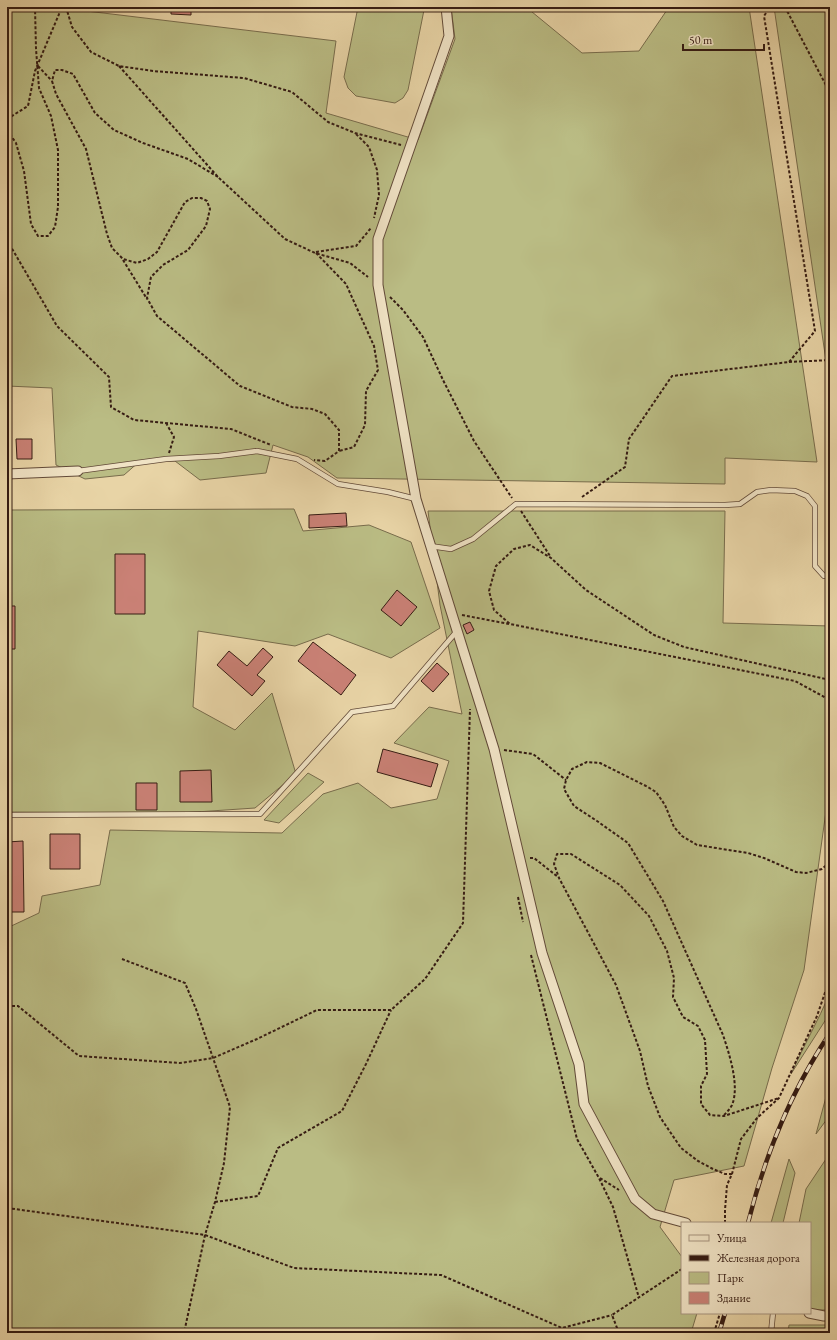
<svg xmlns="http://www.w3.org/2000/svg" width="837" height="1340" font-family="'EB Garamond',serif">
  <rect width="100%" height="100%" fill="#e8d4a6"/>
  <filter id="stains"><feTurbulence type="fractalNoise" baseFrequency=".005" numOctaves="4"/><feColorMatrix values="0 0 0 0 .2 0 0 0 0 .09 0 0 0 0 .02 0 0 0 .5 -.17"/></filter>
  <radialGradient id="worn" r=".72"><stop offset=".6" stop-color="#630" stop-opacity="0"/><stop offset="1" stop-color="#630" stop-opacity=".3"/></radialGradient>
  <!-- green -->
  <path fill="#babc84" stroke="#786c4c" d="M 7,7 L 78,7 L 78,10 L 336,41 L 326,113 L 418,140 L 455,39 L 451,7 L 526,7 L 582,53 L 639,51 L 669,7 L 749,7 L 817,462 L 725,458 L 725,484 L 337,478 L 308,457 L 273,445 L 266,473 L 200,480 L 175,461 L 140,461 L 124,475 L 85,479 L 56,465 L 52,388 L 7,386 Z
    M 358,7 L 424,7 L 424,10 L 408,90 L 403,98 L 395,103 L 356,96 L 348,88 L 344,77 Z
    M 774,7 L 830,7 L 830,388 Z
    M 294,509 L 303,531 L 369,525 L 411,542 L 440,628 L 391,658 L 328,634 L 295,646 L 198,631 L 193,707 L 235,730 L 272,693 L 296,774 L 255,808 L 181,813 L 7,812 L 7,510 Z
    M 428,511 L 725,511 L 723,623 L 830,626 L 830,782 L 804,970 L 772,1068 L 744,1166 L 674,1180 L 660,1227 L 682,1257 L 682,1313 L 697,1313 L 691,1333 L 7,1333 L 7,928 L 39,913 L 42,896 L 100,885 L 110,830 L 282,833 L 323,794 L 358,783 L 391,808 L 437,799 L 449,761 L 394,743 L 429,707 L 462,714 L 440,605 Z
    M 308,773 L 324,782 L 279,823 L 264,820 Z
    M 830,993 L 830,1013 L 791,1074 C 803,1047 818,1021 830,993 Z
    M 830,1082 L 830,1115 L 816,1134 Z
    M 830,1153 L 830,1310 L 810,1310 L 810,1223 L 799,1223 L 806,1189 Z
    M 789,1159 L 795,1173 L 783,1223 L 771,1223 Z
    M 789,1325 L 830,1325 L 830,1333 L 788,1333 Z"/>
  <!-- building -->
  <path fill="#ca8176" stroke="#361c13" d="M 171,7 L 191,7 L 191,15 L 171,14 Z
    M 16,439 L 32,439 L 32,459 L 17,459 Z
    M 346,513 L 347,526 L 309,528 L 309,515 Z
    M 115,554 L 145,554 L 145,614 L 115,614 Z
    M 397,590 L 417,607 L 401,626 L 381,610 Z
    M 7,606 L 15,606 L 15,649 L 7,649 Z
    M 470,622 L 474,630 L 467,634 L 463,625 Z
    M 313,642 L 356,675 L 341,695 L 298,661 Z
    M 263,648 L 273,657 L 257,675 L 265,681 L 252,696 L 217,665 L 229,651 L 247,666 Z
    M 437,663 L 449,674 L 433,692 L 421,681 Z
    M 383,749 L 438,764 L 431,787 L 377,772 Z
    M 211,770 L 212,802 L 180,802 L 180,771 Z
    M 136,783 L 157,783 L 157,810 L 136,810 Z
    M 50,834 L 80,834 L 80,869 L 50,869 Z
    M 23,841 L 24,912 L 7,912 L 7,842 Z"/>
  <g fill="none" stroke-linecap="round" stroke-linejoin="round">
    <defs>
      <path id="lane" d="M 78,471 L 166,459 L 219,456 L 257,451 L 297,459 L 338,484 L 388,492 L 416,499
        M 430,546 L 451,549 L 473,539 L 516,504 L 725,505 L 740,504 L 757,492 L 771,490 L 795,491 L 807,496 L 815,506 L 815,566 L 824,576 L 830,576
        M 7,815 L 260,814 L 352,712 L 393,706 L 457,631
        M 771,1333 L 773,1313"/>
      <path id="street" d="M 446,7 L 449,36 L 378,239 L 378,285 L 416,499 L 494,749 L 542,953 L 579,1064 L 584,1104 L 635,1199 L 653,1214 L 686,1223
        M 7,474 L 78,471
        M 809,1313 L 824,1316 L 830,1316"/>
    </defs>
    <!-- lane casing -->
    <use href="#lane" stroke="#624a38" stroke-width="6"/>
    <!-- street casing -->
    <use href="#street" stroke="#624a38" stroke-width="11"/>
    <!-- path -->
    <path stroke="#361c13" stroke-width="2" stroke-dasharray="3 2" stroke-linecap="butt" d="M 66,7 L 72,27 L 91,52 L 119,66 L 153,71 L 244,78 L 292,92 L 328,122 L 355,133 L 401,145
      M 785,7 L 830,93
      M 38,66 L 52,81
      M 119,66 L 218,177 L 285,239 L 315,253 L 350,263 L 368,277
      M 7,119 L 28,106 L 35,71 L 62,7
      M 7,130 L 16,143 L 24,171 L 31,224 L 38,236 L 48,236 L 55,227 L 58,207 L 58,150 L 51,116 L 39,88 L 36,49 L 35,7
      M 356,134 L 369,147 L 377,170 L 379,195 L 374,218
      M 218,177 L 188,159 L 143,143 L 114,130 L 95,113 L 73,74 L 62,70 L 55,70 L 52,81 L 56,94 L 86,149 L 107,234 L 112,248 L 123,259 L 137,263 L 148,259 L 157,252 L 185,202 L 192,198 L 201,198 L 207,201 L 210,209 L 206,226 L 188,250 L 163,265 L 151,277 L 147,298 L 157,316 L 240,386 L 292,407 L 312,409 L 325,414 L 339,430 L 339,451 L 325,461 L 314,460
      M 7,240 L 57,326 L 109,377 L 111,407 L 134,420 L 231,429 L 271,445
      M 316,252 L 356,246 L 371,228
      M 316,253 L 346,284 L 374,346 L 378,370 L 366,391 L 365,425 L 354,447 L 339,451
      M 123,260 L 147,299
      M 390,297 L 403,310 L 423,337 L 443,380 L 474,441 L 512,498
      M 789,362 L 830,360
      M 166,423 L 174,437 L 169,453
      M 582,497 L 625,467 L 629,439 L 672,376 L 789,362 L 815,331 L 764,16 L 770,7
      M 521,511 L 550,556
      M 462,615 L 509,624
      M 830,680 L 684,647 L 654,635 L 586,590 L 551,558 L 530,545 L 514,549 L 496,566 L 489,591 L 494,610 L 510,624 L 795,681 L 828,699 L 830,703
      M 504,750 L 533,754 L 566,780
      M 530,858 L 534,858 L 558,877
      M 518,897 L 523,922
      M 531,955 L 577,1139 L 599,1178 L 613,1207 L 639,1298
      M 122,959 L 185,983 L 196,1009 L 230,1107 L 224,1163 L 215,1202 L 205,1235 L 184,1333
      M 7,1006 L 18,1006 L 79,1056 L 180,1063 L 213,1058 L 257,1039 L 317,1010 L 391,1010 L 425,979 L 463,923 L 470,709
      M 724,1115 C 727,1112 730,1109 732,1105 C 740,1086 729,1053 723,1035 L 663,901 L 628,843 L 597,821 L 574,806 L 564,789 L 566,780 L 572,769 L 587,762 L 600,763 L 646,786 L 656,792 L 665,805 L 674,827 L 682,836 L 697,845 L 748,853 L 764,858 L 796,872 L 806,873 L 822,869 L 830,862
      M 732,1174 L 725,1174 L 713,1169 L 698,1161 L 681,1148 L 660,1117 L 648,1086 L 640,1051 L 616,985 L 559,878 L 554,864 L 557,854 L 571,854 L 620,885 L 649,916 L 667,951 L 674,978 L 673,997 L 683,1017 L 698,1026 L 705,1040 L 707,1074 L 701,1086 L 701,1104 L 710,1115 L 724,1116 L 779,1098
      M 600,1178 L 619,1190
      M 215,1202 L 258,1196 L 278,1148 L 342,1111 L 366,1064 L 391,1010
      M 7,1208 L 205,1235 L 294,1268 L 441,1275 L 562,1328 L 612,1315
      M 725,1223 L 725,1210 L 727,1185 L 732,1174 L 741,1139 L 757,1118 L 779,1098 L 817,1016 L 830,978
      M 619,1333 L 612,1315 L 682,1269
      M 714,1333 L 720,1313"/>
    <!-- lane -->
    <use href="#lane" stroke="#f0e3c5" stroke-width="4.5"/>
    <!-- street -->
    <use href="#street" stroke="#f0e3c5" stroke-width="9"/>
    <defs>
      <path id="rail" d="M 748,1223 C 765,1155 791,1091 830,1033
        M 719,1333 L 725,1313"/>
    </defs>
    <!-- rail casing -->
    <use href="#rail" stroke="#361c13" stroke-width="4.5"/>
    <!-- rail -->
    <use href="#rail" stroke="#f0e3c5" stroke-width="3" stroke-dasharray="9" stroke-linecap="butt"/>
  </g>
  <!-- margin -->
  <rect width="837" height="1340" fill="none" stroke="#e8d4a6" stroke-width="24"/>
  <rect x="8" y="8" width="821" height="1324" fill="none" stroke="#361c13" stroke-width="2"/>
  <rect x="12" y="12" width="813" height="1316" fill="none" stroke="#361c13"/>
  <!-- legend -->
  <rect x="681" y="1222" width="130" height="92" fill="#f0e3c5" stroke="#a6937e"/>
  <rect x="689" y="1235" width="20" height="6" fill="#f0e3c5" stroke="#a6937e"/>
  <text x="717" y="1242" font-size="12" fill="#361c13">Улица</text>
  <rect x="689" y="1255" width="20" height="6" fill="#361c13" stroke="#a6937e"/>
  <text x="717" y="1262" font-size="12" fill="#361c13">Железная дорога</text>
  <rect x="689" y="1272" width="20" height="12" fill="#babc84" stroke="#a6937e"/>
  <text x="717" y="1282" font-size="12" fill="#361c13">Парк</text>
  <rect x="689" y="1292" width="20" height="12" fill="#ca8176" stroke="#a6937e"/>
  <text x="717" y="1302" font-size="12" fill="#361c13">Здание</text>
  <!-- scale -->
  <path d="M683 44v6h81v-6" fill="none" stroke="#361c13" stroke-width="2"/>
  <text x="689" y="44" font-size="12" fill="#361c13" stroke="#f0e3c5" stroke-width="3" paint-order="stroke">50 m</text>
  <rect width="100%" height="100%" filter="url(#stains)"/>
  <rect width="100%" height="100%" fill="url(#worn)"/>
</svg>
